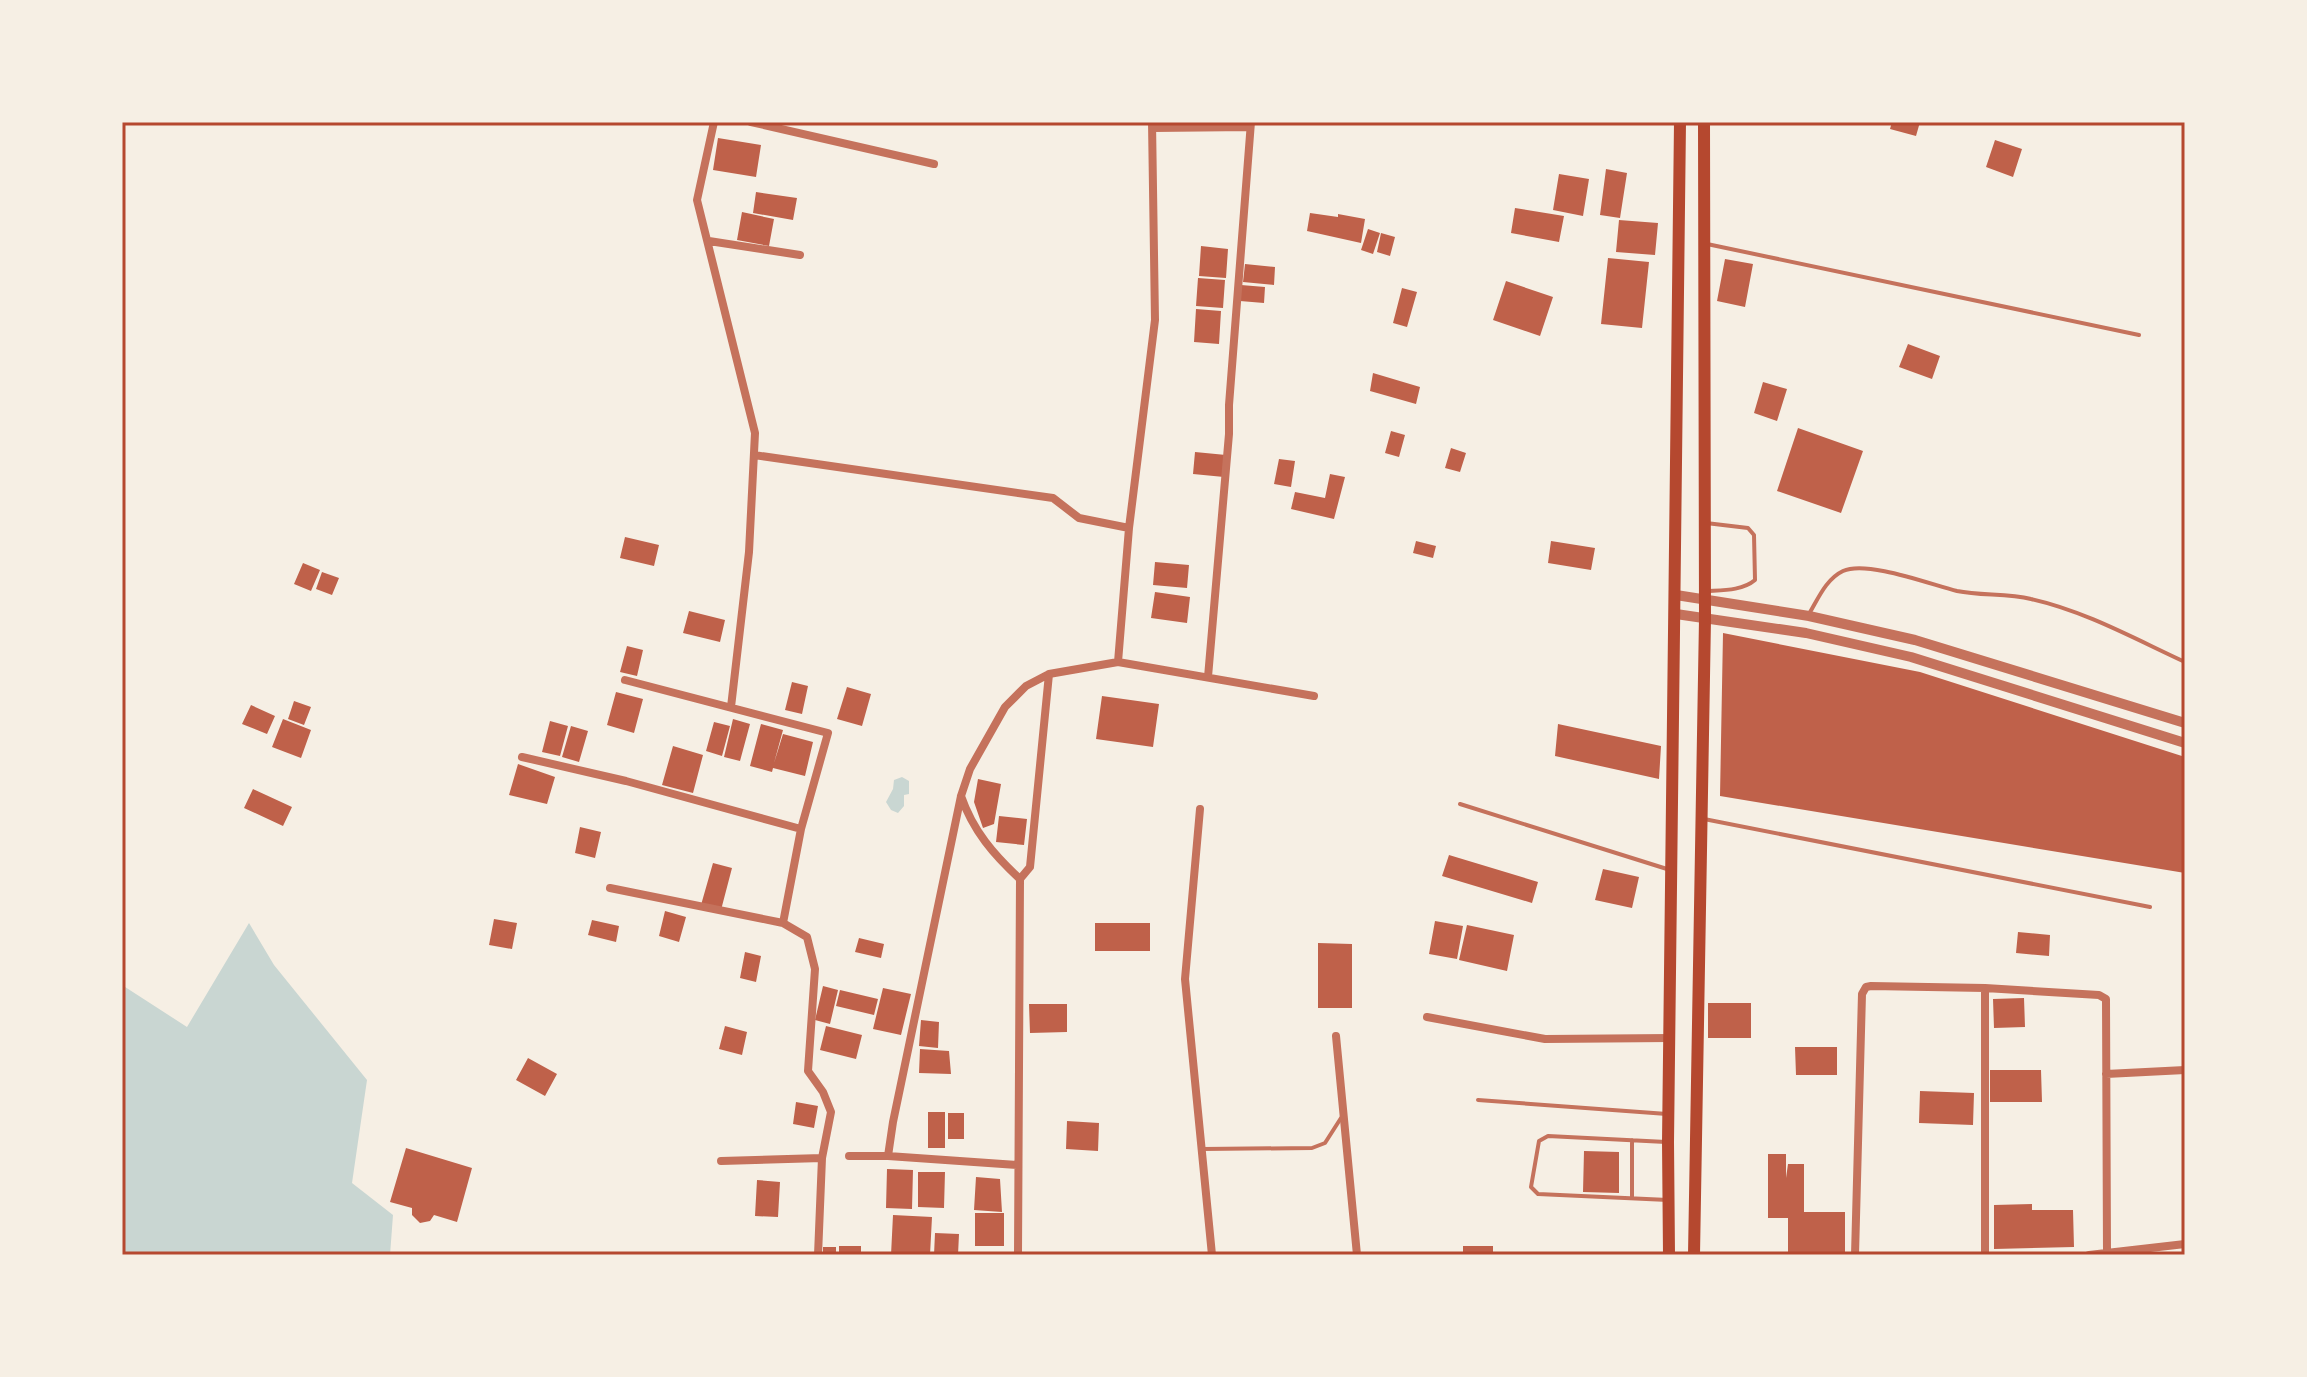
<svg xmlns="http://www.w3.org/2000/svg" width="2307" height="1377" font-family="'IBM Plex Sans',sans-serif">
  <rect width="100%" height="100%" fill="#f6efe4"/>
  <!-- water -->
  <path fill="#c9d6d2" d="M 902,777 L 909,781 L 909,794 L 904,795 L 904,806 L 898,813 L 891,810 L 886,802 L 893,789 L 894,780 Z
    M 249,923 L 274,965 L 367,1080 L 352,1183 L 393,1215 L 390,1255 L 122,1255 L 122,985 L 187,1027 Z"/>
  <!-- building -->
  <path fill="#bf614a" d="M 1892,122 L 1920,122 L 1916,136 L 1890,129 Z
    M 718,138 L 761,145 L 756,177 L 713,170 Z
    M 1995,140 L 2022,149 L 2013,177 L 1986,167 Z
    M 1606,169 L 1627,173 L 1620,218 L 1600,215 Z
    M 1559,174 L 1589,179 L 1583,216 L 1553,210 Z
    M 756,192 L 797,198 L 793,220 L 753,213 Z
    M 1515,208 L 1564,216 L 1559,242 L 1511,233 Z
    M 742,212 L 774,219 L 769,246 L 737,240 Z
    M 1310,213 L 1338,217 L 1338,214 L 1365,219 L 1361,243 L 1307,231 Z
    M 1619,220 L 1658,223 L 1655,255 L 1616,252 Z
    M 1368,229 L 1380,233 L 1373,254 L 1361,250 Z
    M 1381,233 L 1395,237 L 1390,256 L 1377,252 Z
    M 1201,246 L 1228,249 L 1226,278 L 1199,276 Z
    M 1608,258 L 1649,262 L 1642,328 L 1601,324 Z
    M 1725,259 L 1753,264 L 1745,307 L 1717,301 Z
    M 1245,264 L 1275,267 L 1274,285 L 1243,282 Z
    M 1198,278 L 1225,280 L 1223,308 L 1196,306 Z
    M 1506,281 L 1553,297 L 1540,336 L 1493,320 Z
    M 1241,285 L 1265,287 L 1264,303 L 1240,301 Z
    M 1402,288 L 1417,292 L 1407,327 L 1393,323 Z
    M 1196,309 L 1221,311 L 1219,344 L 1194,342 Z
    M 1908,344 L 1940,356 L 1932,379 L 1899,367 Z
    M 1373,373 L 1420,387 L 1416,404 L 1370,391 Z
    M 1763,382 L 1787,389 L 1777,421 L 1754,413 Z
    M 1798,428 L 1863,451 L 1841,513 L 1777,491 Z
    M 1391,431 L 1405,435 L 1399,457 L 1385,453 Z
    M 1451,448 L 1466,453 L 1460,472 L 1445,468 Z
    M 1195,452 L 1226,455 L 1224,477 L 1193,474 Z
    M 1279,459 L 1295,461 L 1291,487 L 1274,484 Z
    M 1330,474 L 1345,477 L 1334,519 L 1291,509 L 1295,492 L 1325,498 Z
    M 625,537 L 659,545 L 654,566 L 620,558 Z
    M 1416,541 L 1436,546 L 1433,558 L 1413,553 Z
    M 1551,541 L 1595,548 L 1591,570 L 1548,563 Z
    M 1155,562 L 1189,565 L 1187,588 L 1153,585 Z
    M 303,563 L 320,570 L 311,591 L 294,584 Z
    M 322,572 L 339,578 L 332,595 L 316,589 Z
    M 1155,592 L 1190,597 L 1187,623 L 1151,618 Z
    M 689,611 L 725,620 L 720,642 L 683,633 Z
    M 1723,633 L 1920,672 L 2185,757 L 2185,873 L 1720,796 Z
    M 627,646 L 643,650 L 637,676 L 620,672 Z
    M 792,682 L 808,686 L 802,714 L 785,710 Z
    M 847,687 L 871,694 L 862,726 L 837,719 Z
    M 616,692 L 643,699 L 634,733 L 607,725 Z
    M 1102,696 L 1159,704 L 1153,747 L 1096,739 Z
    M 294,701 L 311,707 L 304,725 L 288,719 Z
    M 251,705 L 275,716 L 267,734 L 242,724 Z
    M 283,719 L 311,730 L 301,758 L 272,747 Z
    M 733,719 L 750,724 L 740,761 L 724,757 Z
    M 550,721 L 568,726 L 560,756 L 542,752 Z
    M 714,722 L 730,726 L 722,756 L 706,751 Z
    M 761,724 L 783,730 L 774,763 L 783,734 L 813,742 L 805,776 L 773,768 L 772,772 L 750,766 Z
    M 1558,724 L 1661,746 L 1659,779 L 1555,756 Z
    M 571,726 L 588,731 L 579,762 L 562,757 Z
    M 673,746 L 703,755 L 693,793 L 662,785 Z
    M 518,764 L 555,777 L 547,804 L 509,795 Z
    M 978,779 L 1001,784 L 994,824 L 983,828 L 974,802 Z
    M 253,789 L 292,807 L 283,826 L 244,808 Z
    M 999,816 L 1027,819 L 1024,845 L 996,842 Z
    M 580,827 L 601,832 L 595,858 L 575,853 Z
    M 1449,855 L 1538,882 L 1532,903 L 1442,876 Z
    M 713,863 L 732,868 L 721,910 L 701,905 Z
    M 1603,869 L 1639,877 L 1632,908 L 1595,900 Z
    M 665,911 L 686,917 L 679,942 L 659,936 Z
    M 494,919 L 517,923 L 512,949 L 489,945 Z
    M 592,920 L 619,926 L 616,942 L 588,935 Z
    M 1435,921 L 1463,926 L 1457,959 L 1429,954 Z
    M 1095,923 L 1150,923 L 1150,951 L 1095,951 Z
    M 1467,925 L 1514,935 L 1507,971 L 1459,960 Z
    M 2018,932 L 2050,935 L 2049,956 L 2016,953 Z
    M 859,938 L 884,944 L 881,958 L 855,952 Z
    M 1318,943 L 1352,944 L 1352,1008 L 1318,1008 Z
    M 745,952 L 761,956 L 756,982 L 740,978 Z
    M 823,986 L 838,990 L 830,1024 L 815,1020 Z
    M 883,988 L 911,994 L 901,1035 L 873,1029 Z
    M 840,990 L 878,999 L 874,1015 L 836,1006 Z
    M 2024,998 L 2025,1027 L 1994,1028 L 1993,999 Z
    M 1708,1003 L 1751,1003 L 1751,1038 L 1708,1038 Z
    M 1029,1004 L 1067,1004 L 1067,1032 L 1030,1033 Z
    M 921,1020 L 939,1022 L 938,1048 L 919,1046 Z
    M 725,1026 L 747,1032 L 742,1055 L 719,1049 Z
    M 826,1026 L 862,1035 L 856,1059 L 820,1050 Z
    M 1795,1047 L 1837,1047 L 1837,1075 L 1796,1075 Z
    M 920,1049 L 949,1051 L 951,1074 L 919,1073 Z
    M 528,1058 L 557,1074 L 545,1096 L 516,1080 Z
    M 1990,1070 L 2041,1070 L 2042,1102 L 1990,1102 Z
    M 1920,1091 L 1974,1093 L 1973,1125 L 1919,1123 Z
    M 796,1102 L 818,1106 L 814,1128 L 793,1124 Z
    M 928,1112 L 945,1112 L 945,1148 L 928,1148 Z
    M 948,1113 L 964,1113 L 964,1139 L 948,1139 Z
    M 1067,1121 L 1099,1123 L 1098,1151 L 1066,1149 Z
    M 406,1148 L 472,1168 L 457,1222 L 434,1215 L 430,1221 L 420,1223 L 412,1215 L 412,1208 L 390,1202 Z
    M 1584,1151 L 1619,1152 L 1619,1193 L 1583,1192 Z
    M 1768,1154 L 1786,1154 L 1786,1178 L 1788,1164 L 1804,1164 L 1804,1212 L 1845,1212 L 1845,1255 L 1788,1255 L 1788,1218 L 1768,1218 Z
    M 887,1169 L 913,1170 L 912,1209 L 886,1208 Z
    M 918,1172 L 945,1172 L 944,1208 L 918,1207 Z
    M 976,1177 L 1000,1179 L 1002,1212 L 974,1210 Z
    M 757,1180 L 780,1182 L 778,1217 L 755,1216 Z
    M 2032,1204 L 2032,1210 L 2073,1210 L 2074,1247 L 1994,1249 L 1994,1205 Z
    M 975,1213 L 1004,1213 L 1004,1246 L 975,1246 Z
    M 893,1215 L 932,1217 L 930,1255 L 891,1255 Z
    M 935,1233 L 959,1234 L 958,1255 L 934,1255 Z
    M 839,1246 L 861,1246 L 861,1255 L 839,1255 Z
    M 1463,1246 L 1493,1246 L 1493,1255 L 1463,1255 Z
    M 823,1247 L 836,1247 L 836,1255 L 823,1255 Z"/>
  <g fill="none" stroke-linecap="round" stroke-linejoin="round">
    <!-- service -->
    <path stroke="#c5725c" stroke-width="4" d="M 1707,244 L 2139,335
      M 1706,591 C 1722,590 1742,591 1755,580 L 1754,535 L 1748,528 L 1706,523
      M 1809,614 C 1818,599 1826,579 1843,571 C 1867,560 1932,585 1957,591 C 1981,596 2007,593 2031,599 C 2085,611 2135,639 2185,662
      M 1460,804 L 1667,869
      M 1704,819 L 2150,907
      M 1478,1100 L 1667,1114
      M 1632,1140 L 1632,1198
      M 1666,1142 L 1548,1136 L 1539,1141 L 1531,1187 L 1538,1194 L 1668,1200
      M 1203,1149 L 1312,1148 L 1325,1143 L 1341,1118"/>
    <!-- minor -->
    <path stroke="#c5725c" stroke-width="8" d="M 714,122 L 697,200 L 755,433 L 749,552 L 731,707
      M 751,122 L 934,164
      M 1153,128 L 1250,127
      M 709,241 L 800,255
      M 754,455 L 1053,498 L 1079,518 L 1129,528
      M 1118,662 L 1129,528 L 1155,320 L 1152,122
      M 1208,677 L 1229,434 L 1229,405 L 1251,122
      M 625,680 L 828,733 L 801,829 L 783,923 L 807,937 L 815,969 L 808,1071 L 823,1092 L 831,1112 L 822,1158 L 818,1255
      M 522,757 L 626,781 L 801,829
      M 961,796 C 973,831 994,855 1020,879
      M 1200,809 L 1185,979 L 1212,1255
      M 610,888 L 783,923
      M 1985,988 L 1985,1255
      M 1427,1017 L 1545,1039 L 1671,1038
      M 1336,1036 L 1357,1255
      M 2106,1074 L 2185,1070
      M 849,1156 L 888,1156 L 1017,1165
      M 888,1156 L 893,1122 L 961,796 L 970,769 L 1005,707 L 1026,686 L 1049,674 L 1118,662 L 1314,696
      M 721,1161 L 822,1158
      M 1018,1255 L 1020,879 L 1030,867 L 1049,674
      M 1855,1255 L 1862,994 L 1866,987 L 1871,986 L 1985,988 L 2099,995 L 2106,999 L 2107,1252
      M 2089,1255 L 2185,1244"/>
    <!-- tertiary -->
    <path stroke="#c5725c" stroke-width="10" d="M 1676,595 L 1809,616 L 1915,640 L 2185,723
      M 1676,614 L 1806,633 L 1911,657 L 2185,743"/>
    <!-- trunk -->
    <path stroke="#b5482f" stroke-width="12" d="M 1669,1255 L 1668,1142 L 1680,122
      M 1694,1255 L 1705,619 L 1704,122"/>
  </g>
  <!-- border -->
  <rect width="2307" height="1377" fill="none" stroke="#f6efe4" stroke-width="248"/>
  <rect x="124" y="124" width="2059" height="1129" fill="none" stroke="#b5482f" stroke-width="3"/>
</svg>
